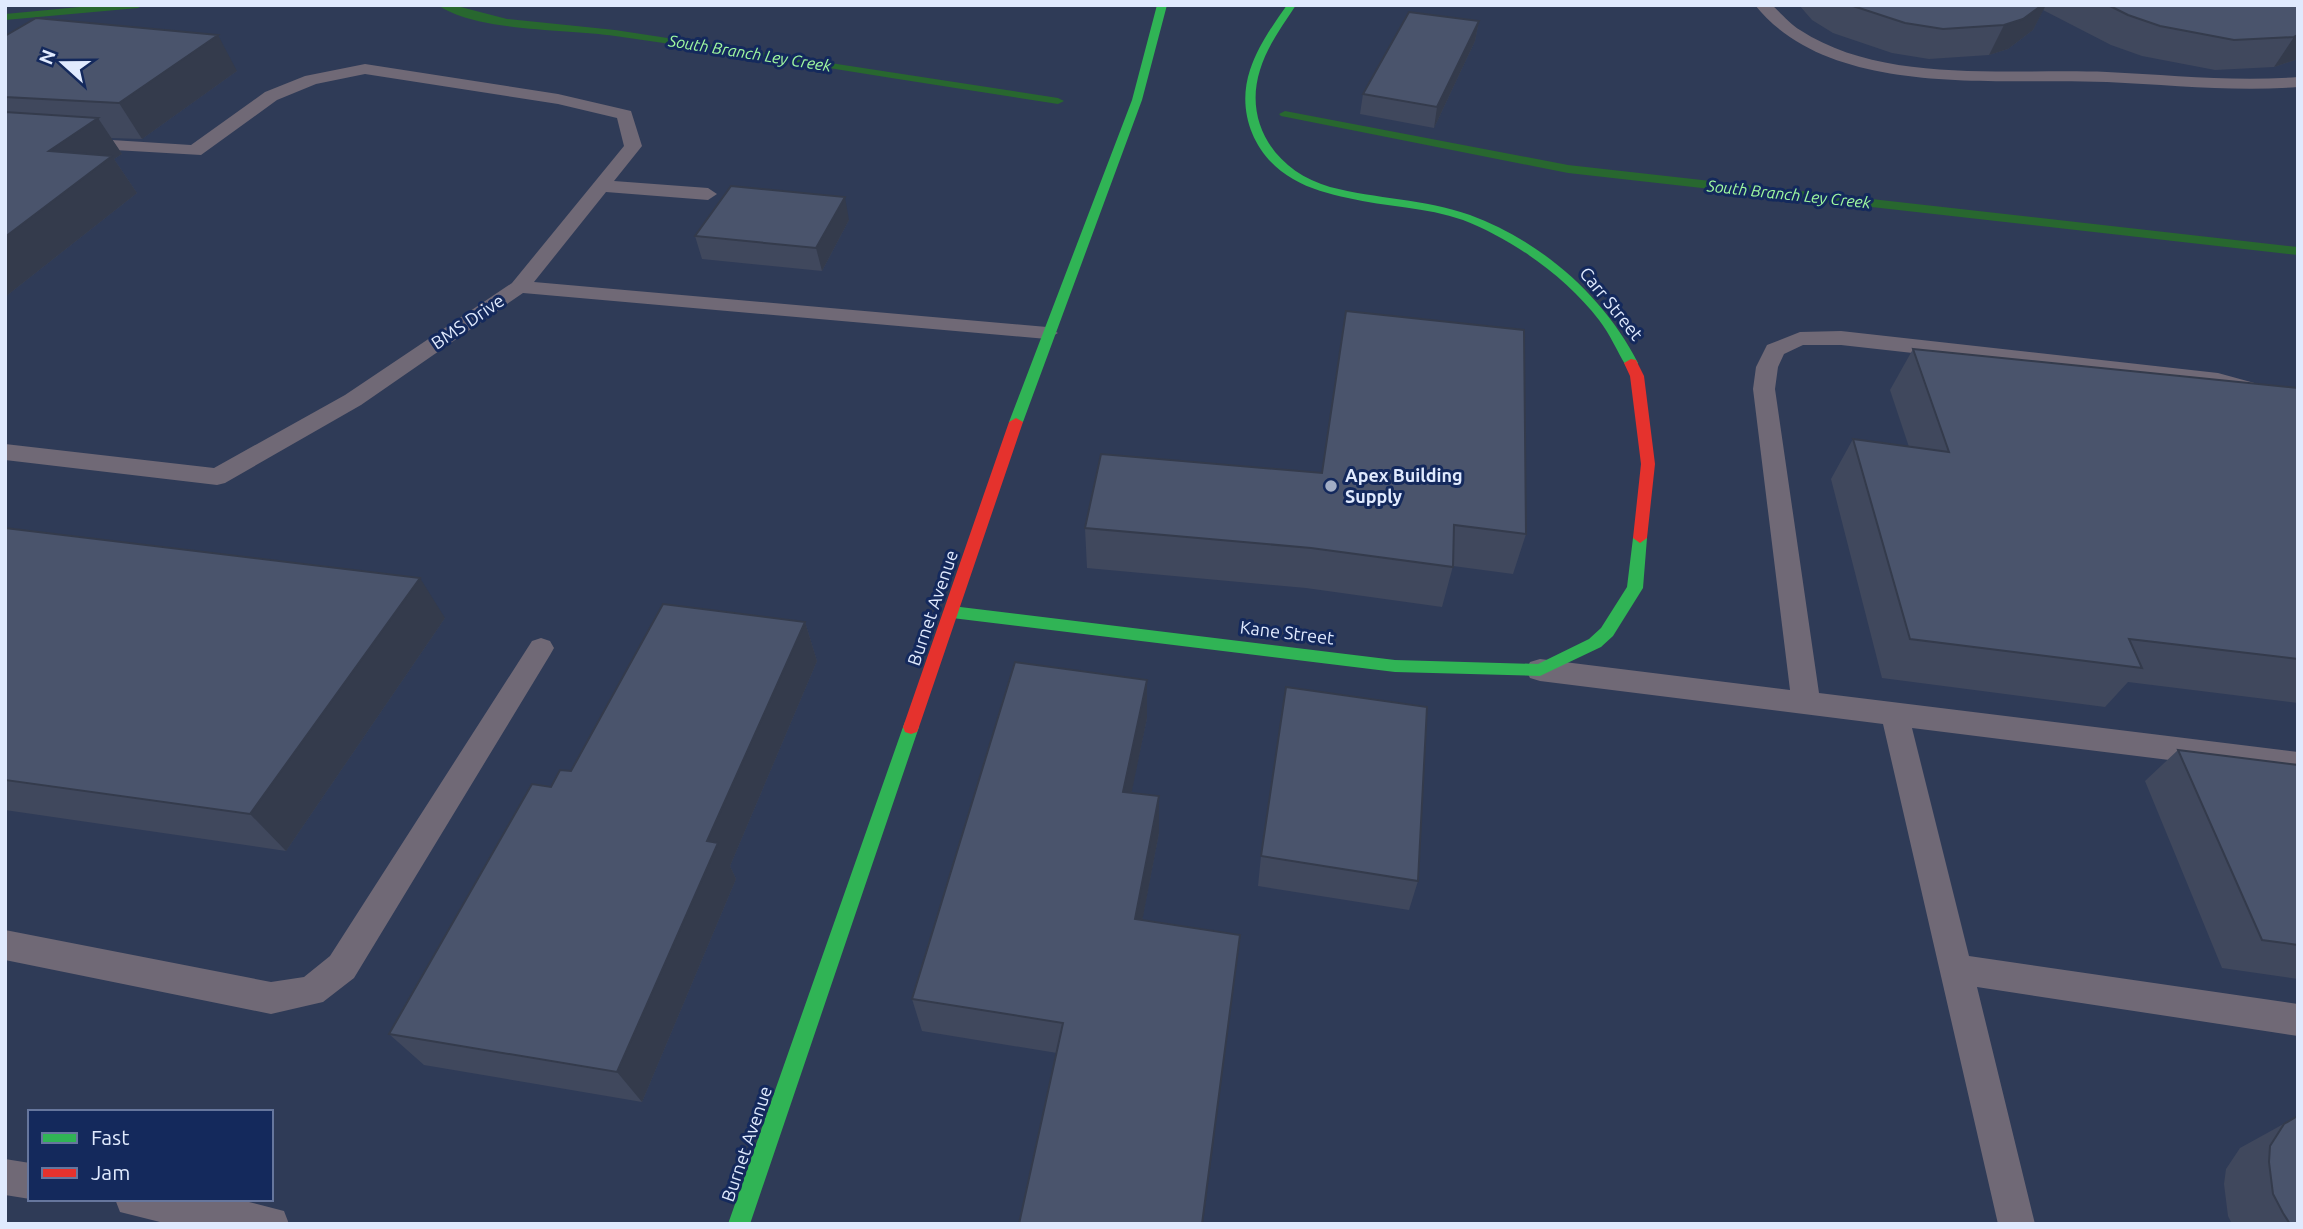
<svg xmlns="http://www.w3.org/2000/svg" width="2303" height="1229" font-family="Ubuntu,sans-serif">
  <rect width="100%" height="100%" fill="#2f3b57"/>
  <g fill="none" stroke-linecap="round" stroke-linejoin="round">
    <!-- stream -->
    <path fill="#28672f" fill-rule="evenodd" d="M 101,5 L 143,5 L 138,8 L 5,20 L 5,14 Z
      M 438,5 L 453,5 L 507,19 L 615,30 L 1058,98 L 1064,101 L 1058,104 C 910,81 763,57 615,36 C 568,29 476,32 438,5 Z
      M 1285,111 L 1568,165 L 2298,247 L 2298,255 L 1568,173 L 1281,116 L 1279,114 Z"/>
    <!-- lane -->
    <path fill="#706976" fill-rule="evenodd" d="M 1755,5 L 1772,5 C 1781,13 1790,24 1800,30 C 1884,85 2011,68 2107,72 C 2171,75 2233,82 2298,77 L 2298,87 C 2234,92 2171,85 2107,82 C 2000,77 1831,100 1755,5 Z
      M 365,64 L 558,94 L 631,111 L 642,146 L 614,181 L 708,188 L 717,194 L 708,200 L 606,192 L 534,282 L 1047,327 L 1058,333 L 1047,339 L 523,293 L 361,405 L 225,483 L 217,485 L 5,460 L 5,444 L 214,468 L 345,395 L 512,283 L 624,146 L 617,118 L 558,104 L 365,74 L 316,84 L 277,100 L 201,155 L 80,148 L 71,143 L 80,138 L 191,145 L 265,92 L 305,76 Z
      M 1841,331 L 2218,373 L 2269,387 L 2298,401 L 2298,421 L 2265,402 L 2217,387 L 1841,345 L 1803,345 L 1784,354 L 1778,367 L 1775,389 L 1819,693 L 2298,752 L 2298,776 L 1912,728 L 1969,956 L 2298,1004 L 2298,1036 L 1977,987 L 2035,1224 L 1998,1224 L 1883,724 L 1540,681 L 1530,678 L 1526,670 L 1530,662 L 1540,659 L 1790,690 L 1753,389 L 1756,367 L 1767,345 L 1800,332 Z
      M 541,638 L 550,641 L 554,648 L 550,655 L 354,978 L 323,1002 L 271,1014 L 5,960 L 5,930 L 271,982 L 304,977 L 330,956 L 532,641 Z
      M 5,1159 L 30,1163 L 30,1199 L 5,1195 Z
      M 115,1199 L 237,1199 L 284,1211 L 289,1224 L 168,1224 L 120,1212 Z"/>
    <!-- fast -->
    <path fill="#30b455" fill-rule="evenodd" d="M 1157,5 L 1167,5 L 1142,100 L 1023,422 L 1016,426 L 1011,425 L 1009,422 L 1132,100 Z
      M 1287,5 L 1296,5 C 1283,25 1267,46 1260,70 C 1243,124 1277,172 1330,187 C 1376,199 1425,199 1470,215 C 1541,241 1604,296 1638,363 L 1636,366 L 1626,366 C 1617,351 1610,334 1599,320 C 1566,277 1514,240 1463,220 C 1426,207 1386,207 1348,198 C 1329,194 1310,189 1293,179 C 1254,157 1236,112 1250,70 C 1258,46 1273,25 1287,5 Z
      M 1640,533 L 1647,538 L 1643,588 L 1613,636 L 1601,647 L 1540,676 L 1395,672 L 952,618 L 944,612 L 952,606 L 1395,660 L 1538,664 L 1589,639 L 1601,628 L 1627,587 L 1633,538 Z
      M 911,720 L 917,722 L 919,727 L 750,1224 L 728,1224 L 903,727 L 905,722 Z"/>
    <!-- jam -->
    <path fill="#e5322d" fill-rule="evenodd" d="M 1631,359 L 1636,360 L 1644,376 L 1655,464 L 1647,538 L 1640,543 L 1633,538 L 1641,464 L 1630,376 L 1624,363 Z
      M 1016,418 L 1023,422 L 919,727 L 917,732 L 911,734 L 905,732 L 903,727 L 1009,422 Z"/>
  </g>
  <!-- wall -->
  <path fill="#40485d" d="M 1799,5 L 2298,5 L 2298,59 L 2274,67 L 2215,70 L 2142,56 L 2111,45 L 2043,10 L 2033,30 L 2008,49 L 1989,55 L 1929,59 L 1892,53 L 1833,33 L 1812,20 Z
    M 1479,21 L 1475,41 L 1434,128 L 1360,114 L 1363,94 Z
    M 5,36 L 237,71 L 142,139 L 111,138 L 122,154 L 114,159 L 137,193 L 5,297 Z
    M 849,220 L 822,271 L 702,259 L 695,236 Z
    M 1913,349 L 2298,388 L 2298,703 L 2128,682 L 2105,707 L 1882,678 L 1831,479 L 1853,439 L 1909,447 L 1890,390 Z
    M 1101,454 L 1526,534 L 1513,574 L 1453,566 L 1442,607 L 1306,588 L 1087,568 L 1085,528 Z
    M 5,528 L 445,618 L 286,851 L 5,810 Z
    M 805,622 L 817,661 L 730,866 L 736,879 L 642,1102 L 424,1065 L 389,1034 L 551,787 Z
    M 1147,680 L 1147,718 L 1131,793 L 1159,796 L 1159,833 L 1142,920 L 1236,969 L 1057,1053 L 922,1031 L 912,999 Z
    M 2178,750 L 2298,765 L 2298,979 L 2222,968 L 2145,781 Z
    M 1261,856 L 1418,881 L 1409,910 L 1258,886 Z
    M 2296,1117 L 2298,1224 L 2232,1224 L 2228,1216 L 2224,1184 L 2226,1169 L 2240,1148 Z"/>
  <!-- shaded-wall -->
  <path fill="#343b4c" d="M 2042,5 L 2046,5 L 2033,30 L 2008,49 L 1989,55 L 2004,25 Z
    M 1479,21 L 1475,41 L 1434,128 L 1437,107 Z
    M 218,35 L 237,71 L 142,139 L 119,103 Z
    M 2298,35 L 2298,59 L 2274,67 L 2294,37 Z
    M 98,118 L 122,154 L 114,159 L 137,193 L 5,297 L 5,237 L 49,151 Z
    M 845,197 L 849,220 L 822,271 L 816,248 Z
    M 420,578 L 445,618 L 286,851 L 250,814 Z
    M 805,622 L 817,661 L 730,866 L 736,879 L 642,1102 L 617,1072 L 707,841 Z
    M 1147,680 L 1147,718 L 1124,829 L 1123,792 Z
    M 1159,796 L 1159,833 L 1136,953 L 1135,919 Z
    M 1240,935 L 1203,1224 L 1202,1224 Z"/>
  <!-- building -->
  <path fill="#4a546c" stroke="#343b4c" stroke-width="2" d="M 1850,5 L 2042,5 L 2023,19 L 2004,25 L 1943,29 L 1905,23 Z
    M 2108,5 L 2298,5 L 2298,35 L 2294,37 L 2234,40 L 2160,26 L 2128,15 Z
    M 1409,12 L 1479,21 L 1437,107 L 1363,94 Z
    M 36,18 L 218,35 L 119,103 L 5,97 L 5,36 Z
    M 5,112 L 98,118 L 49,151 L 112,156 L 5,237 Z
    M 731,186 L 845,197 L 816,248 L 695,236 Z
    M 1346,311 L 1524,330 L 1526,534 L 1454,525 L 1453,567 L 1311,548 L 1085,528 L 1101,454 L 1322,473 Z
    M 1913,349 L 2298,388 L 2298,659 L 2129,639 L 2142,668 L 1910,639 L 1853,439 L 1949,452 Z
    M 5,528 L 420,578 L 250,814 L 5,780 Z
    M 663,604 L 805,622 L 707,841 L 718,843 L 617,1072 L 389,1034 L 532,784 L 551,787 L 560,770 L 571,771 Z
    M 1015,662 L 1147,680 L 1123,792 L 1159,796 L 1135,919 L 1240,935 L 1202,1224 L 1019,1224 L 1063,1023 L 912,999 Z
    M 1286,687 L 1427,707 L 1418,881 L 1261,856 Z
    M 2178,750 L 2298,765 L 2298,945 L 2262,940 Z
    M 2296,1117 L 2298,1117 L 2298,1224 L 2290,1224 L 2283,1213 L 2273,1194 L 2269,1162 L 2270,1146 L 2284,1124 Z"/>
  <!-- markers -->
  <circle fill="#a2adc4" stroke="#14295c" stroke-width="2.5" cx="1331" cy="486" r="7"/>
  <g text-anchor="middle" stroke-width="6" stroke-linejoin="round" paint-order="stroke">
    <!-- far-water labels -->
    <g font-size="16" font-style="italic" fill="#a0faa0" stroke="#14295c">
      <text transform="translate(750 53) rotate(9)" y="6">South Branch Ley Creek</text>
      <text transform="translate(1789 194) rotate(6)" y="6">South Branch Ley Creek</text>
    </g>
    <!-- street labels -->
    <g font-size="18" fill="#e0eafe" stroke="#14295c">
      <text transform="translate(1611 304) rotate(51)" y="6">Carr Street</text>
      <text transform="translate(468 322) rotate(-34)" y="6">BMS Drive</text>
      <text transform="translate(933 608) rotate(-71)" y="6">Burnet Avenue</text>
      <text transform="translate(1287 633) rotate(7)" y="6">Kane Street</text>
      <text transform="translate(747 1144) rotate(-71)" y="6">Burnet Avenue</text>
    </g>
    <!-- poi labels -->
    <g font-size="18" font-weight="bold" fill="#e0eafe" stroke="#14295c" text-anchor="start">
      <text x="1345" y="482">Apex Building<tspan x="1345" dy="21">Supply</tspan></text>
    </g>
  </g>
  <!-- border -->
  <rect width="2303" height="1229" fill="none" stroke="#e0eafe" stroke-width="14"/>
  <!-- legend -->
  <rect x="28" y="1110" width="245" height="91" fill="#14295c" stroke="#66769d" stroke-width="2"/>
  <rect x="42" y="1133" width="35" height="10" fill="#30b455" stroke="#66769d" stroke-width="2"/>
  <text x="91" y="1145" font-size="21" fill="#e0eafe">Fast</text>
  <rect x="42" y="1168" width="35" height="10" fill="#e5322d" stroke="#66769d" stroke-width="2"/>
  <text x="91" y="1180" font-size="21" fill="#e0eafe">Jam</text>
  <!-- north arrow -->
  <g transform="translate(63 63) rotate(291)" stroke="#14295c" stroke-width="5" paint-order="stroke">
  <path d="M0-5L12 26L0 18L-12 26Z" fill="#e0eafe"/>
  <text y="-10" font-size="19" font-weight="bold" text-anchor="middle" fill="#e0eafe">N</text>
  </g>
</svg>
